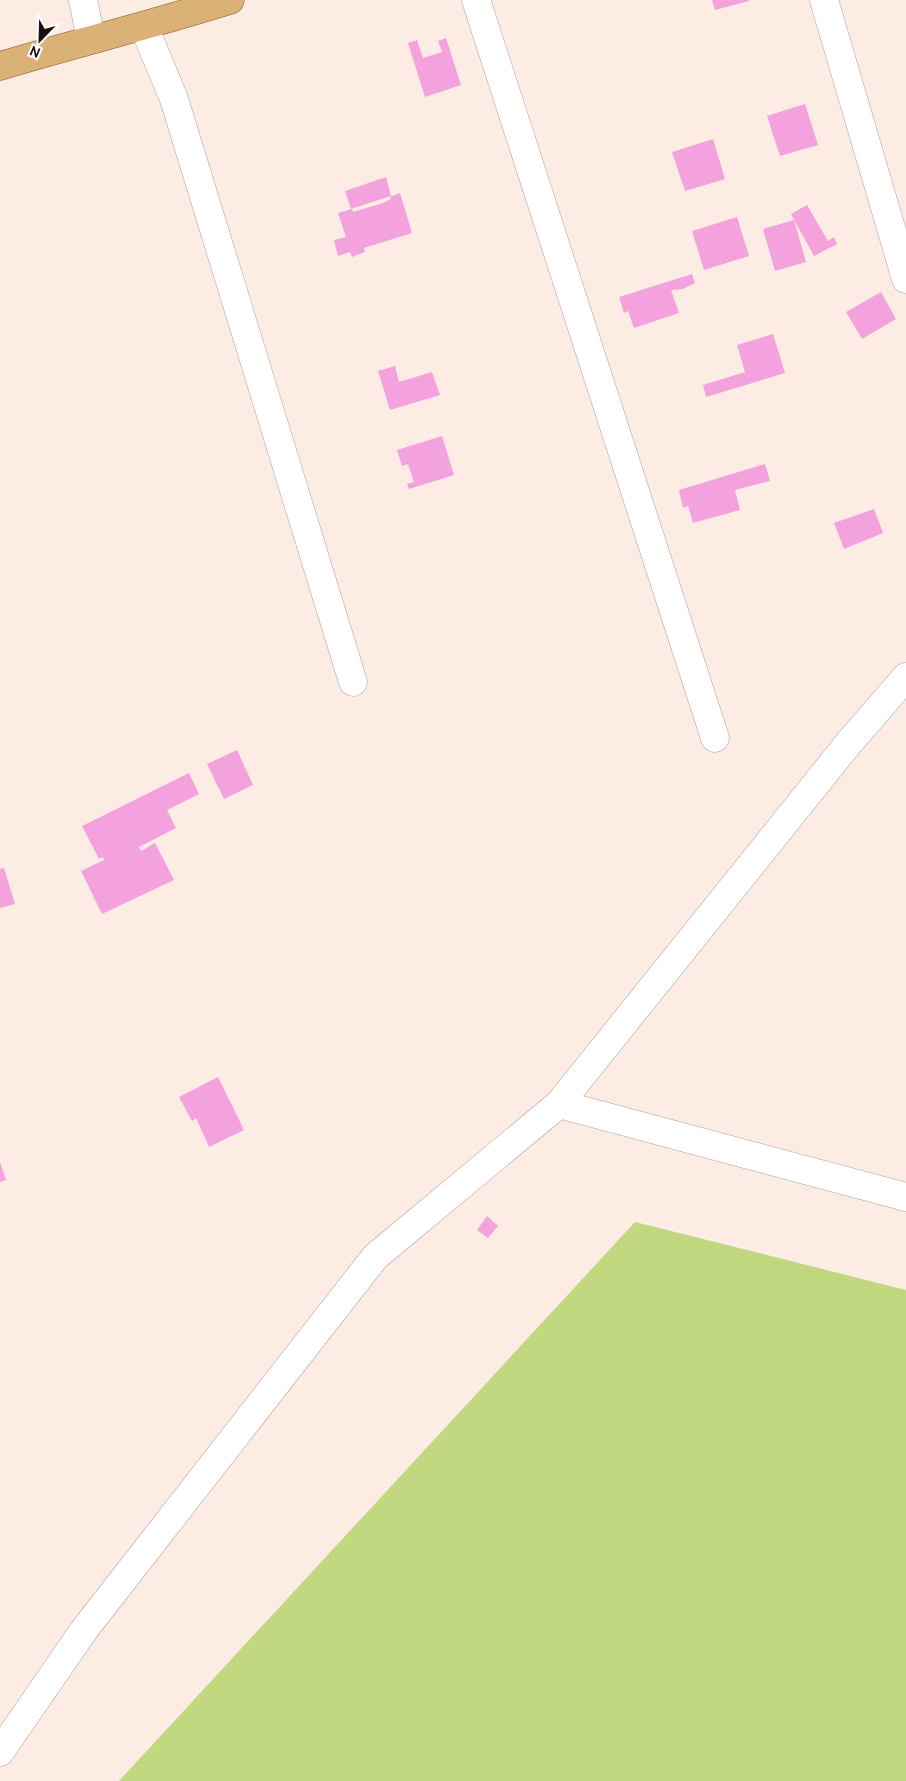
<svg xmlns="http://www.w3.org/2000/svg" width="906" height="1781" font-family="Cabin,sans-serif">
  <rect width="100%" height="100%" fill="#fcece4"/>
  <!-- green -->
  <path fill="#c1d880" d="M 635,1222 L 906,1290 L 906,1781 L 119,1781 Z"/>
  <!-- building -->
  <path fill="#f3a2dd" d="M 712,0 L 749,0 L 749,1 L 715,10 Z
    M 446,38 L 461,85 L 425,97 L 408,43 L 417,40 L 423,58 L 442,52 L 438,41 Z
    M 805,104 L 818,145 L 780,156 L 767,116 Z
    M 713,139 L 725,179 L 685,191 L 672,152 Z
    M 386,177 L 391,196 L 351,209 L 345,191 Z
    M 400,193 L 412,233 L 364,248 L 365,252 L 352,257 L 350,252 L 338,256 L 334,240 L 346,237 L 338,213 L 352,209 L 353,212 L 383,203 L 391,199 L 390,197 Z
    M 807,205 L 828,241 L 834,237 L 837,244 L 814,256 L 794,220 L 806,262 L 775,271 L 763,229 L 794,220 L 791,214 Z
    M 737,217 L 749,256 L 704,270 L 692,231 Z
    M 692,274 L 695,283 L 683,289 L 671,290 L 679,313 L 634,328 L 628,311 L 624,313 L 619,297 Z
    M 881,292 L 896,319 L 862,339 L 846,312 Z
    M 773,334 L 785,373 L 706,397 L 703,385 L 745,372 L 737,345 Z
    M 395,366 L 399,382 L 432,372 L 440,395 L 390,410 L 378,371 Z
    M 442,436 L 454,475 L 409,489 L 407,484 L 414,482 L 408,464 L 402,466 L 397,450 Z
    M 765,464 L 770,481 L 735,490 L 740,510 L 693,523 L 688,506 L 683,508 L 679,490 Z
    M 874,509 L 883,533 L 844,549 L 834,523 Z
    M 237,750 L 253,785 L 224,799 L 207,764 Z
    M 189,773 L 199,794 L 167,810 L 176,828 L 139,847 L 141,851 L 155,843 L 174,880 L 102,914 L 81,871 L 104,860 L 103,857 L 99,859 L 82,826 Z
    M 4,868 L 15,904 L 0,908 L 0,869 Z
    M 218,1077 L 244,1130 L 209,1147 L 196,1118 L 192,1121 L 179,1097 Z
    M 0,1162 L 6,1180 L 0,1182 Z
    M 487,1216 L 498,1226 L 488,1238 L 477,1230 Z"/>
  <g fill="none" stroke-linecap="round" stroke-linejoin="round">
    <defs>
      <path id="minor" d="M 83,0 L 91,39
        M 476,0 L 715,738
        M 824,0 L 906,279
        M 144,27 L 174,99 L 353,682
        M 559,1104 L 906,1197
        M 0,1752 L 84,1630 L 375,1257 L 559,1104 L 848,744 L 906,677"/>
      <path id="major" d="M 0,66 C 77,43 154,24 230,0"/>
    </defs>
    <!-- minor casing -->
    <use href="#minor" stroke="#ae9f97" stroke-width="29"/>
    <!-- major casing -->
    <use href="#major" stroke="#865818" stroke-width="29"/>
    <!-- minor -->
    <use href="#minor" stroke="#fff" stroke-width="28"/>
    <!-- major -->
    <use href="#major" stroke="#dab278" stroke-width="28"/>
  </g>
  <!-- north arrow -->
  <g transform="translate(40 40) rotate(203)" stroke="#ffffff" stroke-width="4" paint-order="stroke">
  <path d="M0-4L9 19L0 12L-9 19Z" fill="#16110e"/>
  <text y="-8" font-size="14" font-weight="bold" text-anchor="middle" fill="#16110e">N</text>
  </g>
</svg>
